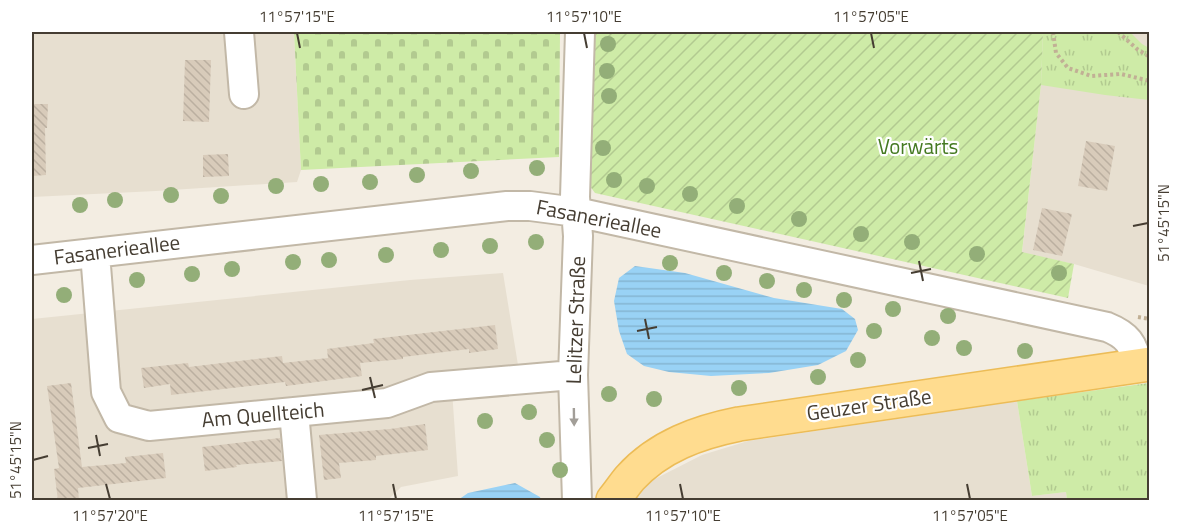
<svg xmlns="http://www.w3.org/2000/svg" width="1181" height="532" font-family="'Titillium Web',sans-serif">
  <defs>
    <pattern id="grass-tufts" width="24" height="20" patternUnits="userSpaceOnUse" patternTransform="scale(1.5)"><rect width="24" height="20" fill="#ceeba7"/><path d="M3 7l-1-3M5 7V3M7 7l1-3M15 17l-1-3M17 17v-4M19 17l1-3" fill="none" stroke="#b2ca90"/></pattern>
    <pattern id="cemetery-stones" width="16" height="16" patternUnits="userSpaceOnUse" patternTransform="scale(1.5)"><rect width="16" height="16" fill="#ceeba7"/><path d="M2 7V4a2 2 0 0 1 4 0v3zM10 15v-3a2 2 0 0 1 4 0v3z" fill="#b2ca90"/></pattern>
    <pattern id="garden-furrows" width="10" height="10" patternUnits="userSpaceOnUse" patternTransform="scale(1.5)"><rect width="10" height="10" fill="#ceeba7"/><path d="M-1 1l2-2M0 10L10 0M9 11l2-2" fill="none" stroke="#b2ca90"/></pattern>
    <pattern id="water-rules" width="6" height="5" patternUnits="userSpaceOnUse" patternTransform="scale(1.5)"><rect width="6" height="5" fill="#99d2f5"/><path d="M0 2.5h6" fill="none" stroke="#85b5d2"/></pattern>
    <pattern id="building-back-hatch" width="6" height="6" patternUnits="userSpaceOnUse" patternTransform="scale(1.5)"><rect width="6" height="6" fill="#d8cbba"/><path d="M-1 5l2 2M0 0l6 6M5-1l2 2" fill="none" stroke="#bbafa0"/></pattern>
  </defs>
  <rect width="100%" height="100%" fill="#f3ede2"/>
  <!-- residential -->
  <path fill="#e7dfd0" d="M 32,32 L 294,32 L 301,170 L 297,182 L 156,191 L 32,197 Z
    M 1043,32 L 1149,32 L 1149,286 L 1074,264 L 1022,253 L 1041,85 Z
    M 503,273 L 518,365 L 451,376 L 458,476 L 401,487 L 388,500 L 32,500 L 32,319 L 410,280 Z
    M 1017,401 L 1032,496 L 1066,492 L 1067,500 L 631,500 L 649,482 L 702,455 L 748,441 Z"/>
  <!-- grass -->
  <path fill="url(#grass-tufts)" d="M 1043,32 L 1130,32 L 1142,44 L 1149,48 L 1149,100 L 1105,95 L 1041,85 Z
    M 1149,383 L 1149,500 L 1067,500 L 1066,492 L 1032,496 L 1017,401 Z"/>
  <!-- cemetery -->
  <path fill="url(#cemetery-stones)" d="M 294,32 L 560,32 L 559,157 L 301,170 Z"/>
  <!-- garden -->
  <path fill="url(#garden-furrows)" d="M 593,32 L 1043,32 L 1041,85 L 1022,252 L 1074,264 L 1068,298 L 595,193 L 589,185 Z"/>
  <!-- water -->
  <path fill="url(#water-rules)" d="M 635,266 L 685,273 L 774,298 L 842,309 L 855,319 L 858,330 L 846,351 L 818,365 L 769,373 L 711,376 L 669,372 L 644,366 L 627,354 L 619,331 L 614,301 L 619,278 Z
    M 515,483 L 540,497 L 541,500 L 458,500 L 468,493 Z"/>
  <!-- building -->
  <path fill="url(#building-back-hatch)" d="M 185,60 L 211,60 L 209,122 L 183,121 Z
    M 32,104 L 48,104 L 47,128 L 45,128 L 46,175 L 32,176 Z
    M 1086,141 L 1115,146 L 1107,191 L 1078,186 Z
    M 228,154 L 229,176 L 203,177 L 203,155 Z
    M 1042,208 L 1072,214 L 1062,256 L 1033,250 Z
    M 495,325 L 498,349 L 469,353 L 469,349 L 403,357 L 403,359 L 360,363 L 362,376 L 286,386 L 285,382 L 171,395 L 170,384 L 144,388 L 141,368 L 188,363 L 189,367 L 282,356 L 283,363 L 328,358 L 327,349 L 374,343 L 373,339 Z
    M 71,383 L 82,467 L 126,463 L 125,457 L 163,453 L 166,478 L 78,488 L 79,501 L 58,501 L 54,469 L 59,468 L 47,386 Z
    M 425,424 L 428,450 L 376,456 L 376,460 L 339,463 L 341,478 L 324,480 L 319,435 L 390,429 Z
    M 280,438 L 282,461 L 236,465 L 237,467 L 205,471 L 202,447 Z"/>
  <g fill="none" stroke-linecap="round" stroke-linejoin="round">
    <defs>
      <path id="minor" d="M 239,32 L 244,94
        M 95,253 L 106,392 L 119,418 L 149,426 L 387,403 L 431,387 L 573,375
        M 32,260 L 507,206 L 530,206 L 576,212 L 1107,327 C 1127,335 1134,344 1137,365
        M 294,412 L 302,500
        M 577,500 L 573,375 L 578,236 L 575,197 L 580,32"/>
      <path id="major" d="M 613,500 C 619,493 624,485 630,478 C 659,446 699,432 739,424 L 1150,364"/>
    </defs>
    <!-- minor casing -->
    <use href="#minor" stroke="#c2b8a7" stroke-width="32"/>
    <!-- major casing -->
    <use href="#major" stroke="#ecbc57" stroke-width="36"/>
    <!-- path -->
    <path stroke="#c1b095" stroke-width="4" stroke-dasharray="3 3" stroke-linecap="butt" d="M 1053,32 L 1056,53 L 1068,68 L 1091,76 L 1121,74 L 1150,81
      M 1118,32 L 1137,49 L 1150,57
      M 1138,317 L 1150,319"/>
    <!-- minor -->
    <use href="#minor" stroke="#fff" stroke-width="28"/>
    <!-- major -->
    <use href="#major" stroke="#ffdc8f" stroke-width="33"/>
  </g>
  <!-- trees -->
  <g fill="#93ae78">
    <circle cx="608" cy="44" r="8"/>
    <circle cx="607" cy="71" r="8"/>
    <circle cx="609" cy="96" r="8"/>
    <circle cx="603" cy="148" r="8"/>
    <circle cx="537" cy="168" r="8"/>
    <circle cx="471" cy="171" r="8"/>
    <circle cx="417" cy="175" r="8"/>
    <circle cx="614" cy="180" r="8"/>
    <circle cx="370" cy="182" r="8"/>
    <circle cx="321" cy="184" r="8"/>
    <circle cx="276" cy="186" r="8"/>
    <circle cx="647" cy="186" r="8"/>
    <circle cx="690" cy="194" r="8"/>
    <circle cx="171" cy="195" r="8"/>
    <circle cx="221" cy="196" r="8"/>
    <circle cx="115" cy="200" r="8"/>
    <circle cx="80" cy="205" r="8"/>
    <circle cx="737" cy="206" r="8"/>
    <circle cx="799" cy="219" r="8"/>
    <circle cx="861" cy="234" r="8"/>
    <circle cx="536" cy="242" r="8"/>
    <circle cx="912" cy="242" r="8"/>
    <circle cx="490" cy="246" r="8"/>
    <circle cx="441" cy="250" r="8"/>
    <circle cx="977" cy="254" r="8"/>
    <circle cx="386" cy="255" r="8"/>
    <circle cx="329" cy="260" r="8"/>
    <circle cx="293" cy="262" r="8"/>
    <circle cx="670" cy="263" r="8"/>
    <circle cx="232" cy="269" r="8"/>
    <circle cx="724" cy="273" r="8"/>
    <circle cx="1059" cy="273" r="8"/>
    <circle cx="192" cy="274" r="8"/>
    <circle cx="137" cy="280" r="8"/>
    <circle cx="767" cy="281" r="8"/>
    <circle cx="804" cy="290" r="8"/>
    <circle cx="64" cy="295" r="8"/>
    <circle cx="844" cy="300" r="8"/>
    <circle cx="893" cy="309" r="8"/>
    <circle cx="948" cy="316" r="8"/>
    <circle cx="874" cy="331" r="8"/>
    <circle cx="932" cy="338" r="8"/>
    <circle cx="964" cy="348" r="8"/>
    <circle cx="1025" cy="351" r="8"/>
    <circle cx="858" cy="360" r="8"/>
    <circle cx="818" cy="377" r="8"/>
    <circle cx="739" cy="388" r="8"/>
    <circle cx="609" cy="394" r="8"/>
    <circle cx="654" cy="399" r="8"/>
    <circle cx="529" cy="412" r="8"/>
    <circle cx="485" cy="421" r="8"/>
    <circle cx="547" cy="440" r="8"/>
    <circle cx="560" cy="470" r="8"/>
  </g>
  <!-- one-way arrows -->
  <defs><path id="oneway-solid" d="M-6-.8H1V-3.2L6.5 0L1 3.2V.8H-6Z" transform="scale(1.5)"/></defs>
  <use fill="#a29e98" href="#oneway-solid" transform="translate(574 417) rotate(89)"/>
  <!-- ticks -->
  <path fill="none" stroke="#453d32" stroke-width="2" d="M 297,33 L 300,48M 584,33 L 587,48M 871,33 L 874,48M 1133,226 L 1148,223M 919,261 L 923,281M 911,273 L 931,269M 645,319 L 649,339M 637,331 L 657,327M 370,377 L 375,398M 362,390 L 383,385M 96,435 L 100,456M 88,448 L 108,444M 33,460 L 48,456M 106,484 L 110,499M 393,484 L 396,499M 680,484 L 683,499M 967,484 L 970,499"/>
  <g text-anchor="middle" stroke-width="4.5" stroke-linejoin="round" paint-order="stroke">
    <!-- park labels -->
    <g font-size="21" fill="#457a22" stroke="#fff">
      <text x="918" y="154">Vorwärts</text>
    </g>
    <!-- street labels -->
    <g font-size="21" fill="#453d32" stroke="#fff">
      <text transform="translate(599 219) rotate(11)" y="7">Fasanerieallee</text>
      <text transform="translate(117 250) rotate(-7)" y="7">Fasanerieallee</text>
      <text transform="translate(576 320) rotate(-88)" y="7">Lelitzer Straße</text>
      <text transform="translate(869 405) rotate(-8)" y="7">Geuzer Straße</text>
      <text transform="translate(263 415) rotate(-5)" y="7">Am Quellteich</text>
    </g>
  </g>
  <!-- border -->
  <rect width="1181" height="532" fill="none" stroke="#ffffff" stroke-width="66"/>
  <rect x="33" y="33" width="1115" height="466" fill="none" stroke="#453d32" stroke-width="2"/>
  <g font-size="15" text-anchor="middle" fill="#453d32">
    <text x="297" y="22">11°57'15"E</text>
    <text x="584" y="22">11°57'10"E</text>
    <text x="871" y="22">11°57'05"E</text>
    <text transform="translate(1164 223) rotate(-90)" y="5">51°45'15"N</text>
    <text transform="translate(16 460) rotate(-90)" y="5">51°45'15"N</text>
    <text x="110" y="521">11°57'20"E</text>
    <text x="396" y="521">11°57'15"E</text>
    <text x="683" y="521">11°57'10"E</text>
    <text x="970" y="521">11°57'05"E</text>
  </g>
</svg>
